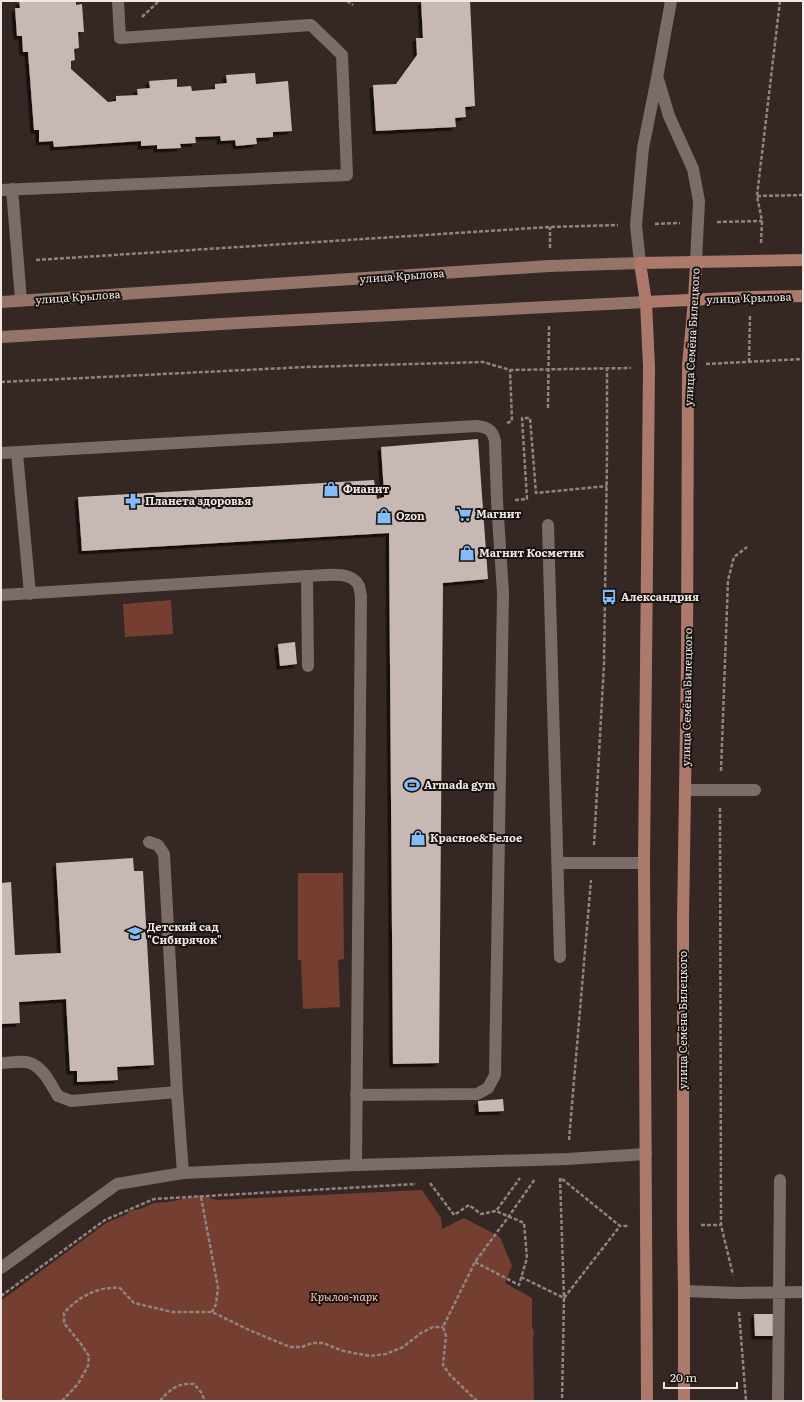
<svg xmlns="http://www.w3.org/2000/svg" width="804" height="1402" font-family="Literata,serif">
  <defs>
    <filter id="shadow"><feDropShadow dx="-3.5" dy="3.5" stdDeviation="0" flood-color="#0009"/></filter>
  </defs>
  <rect width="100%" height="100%" fill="#342724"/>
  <!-- green -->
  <path fill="#743f30" d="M 171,600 L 173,634 L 125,637 L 123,604 Z
    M 298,873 L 343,873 L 344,959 L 338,960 L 340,1007 L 303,1009 L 301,960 L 298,960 Z
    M 422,1190 L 441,1218 L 442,1229 L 464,1218 L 500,1237 L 512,1266 L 505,1283 L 532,1298 L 532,1326 L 534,1332 L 533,1341 L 534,1401 L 1,1401 L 1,1300 L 10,1294 L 106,1223 L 127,1214 L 129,1211 L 140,1209 L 154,1203 L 169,1202 L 201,1195 L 217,1200 Z"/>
  <!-- building -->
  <path fill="#c8b8b3" filter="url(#shadow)" d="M 19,1 L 76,1 L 76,5 L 82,4 L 84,32 L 78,32 L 79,48 L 74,49 L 75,60 L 71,61 L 71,69 L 108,102 L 116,101 L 116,96 L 138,95 L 137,89 L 150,88 L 149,81 L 177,79 L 177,87 L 191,86 L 192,91 L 215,89 L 215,84 L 227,83 L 226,75 L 255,73 L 256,84 L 288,81 L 292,131 L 273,132 L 273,137 L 256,138 L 257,144 L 236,146 L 235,140 L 221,141 L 220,136 L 195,137 L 196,143 L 180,144 L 181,148 L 157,149 L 157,145 L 141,146 L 141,141 L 54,147 L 53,141 L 39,142 L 39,130 L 34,130 L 28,52 L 23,52 L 22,36 L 17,36 L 15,8 L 20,8 Z
    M 421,1 L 470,1 L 475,106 L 465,107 L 466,117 L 455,118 L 456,127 L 376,131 L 373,85 L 396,84 L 417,55 L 416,38 L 423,38 Z
    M 478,439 L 488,579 L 443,583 L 439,1063 L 393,1064 L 389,533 L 82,551 L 78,497 L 374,480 L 377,499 L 384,497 L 384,493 L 381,447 Z
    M 295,642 L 297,664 L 280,666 L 278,644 Z
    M 133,858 L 134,871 L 143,871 L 154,1065 L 117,1067 L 118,1080 L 77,1082 L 77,1071 L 70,1071 L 66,999 L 19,1002 L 20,1023 L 1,1024 L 1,883 L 11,882 L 15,955 L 61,953 L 56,863 Z
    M 503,1099 L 504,1111 L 479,1112 L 478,1101 Z
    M 754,1314 L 776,1314 L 777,1336 L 755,1336 Z"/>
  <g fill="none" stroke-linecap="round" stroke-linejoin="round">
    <!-- path -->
    <path stroke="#8f8482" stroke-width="2.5" stroke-dasharray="4 2" stroke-linecap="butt" d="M 347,1 L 353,5
      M 142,17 L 159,1
      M 757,196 L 803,195
      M 717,222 L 762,221
      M 655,224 L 680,223
      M 761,243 L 762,221 L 757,196 L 780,1
      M 550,248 L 550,227
      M 36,260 L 550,227 L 618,225
      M 749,362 L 750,314
      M 706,364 L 803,359
      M 1,382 L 306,367 L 483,362 L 510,370 L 631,368
      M 548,408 L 549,325
      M 507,423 L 512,421 L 510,370
      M 515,500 L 527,499 L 522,418 L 530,418 L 536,493 L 607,486
      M 721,771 L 728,580 L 734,557 L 747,547
      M 720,808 L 721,1225 L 733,1275
      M 594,845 L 604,664 L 607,458 L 607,368
      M 569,1140 L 591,880
      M 560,1178 L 564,1298 L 562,1401
      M 562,1179 L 620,1226 L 628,1226
      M 430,1183 L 454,1215 L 469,1205 L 481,1214 L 496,1211 L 520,1178
      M 201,1197 L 218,1288 L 216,1304 L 212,1312
      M 701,1225 L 721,1225
      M 475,1262 L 519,1285 L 527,1258 L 524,1223 L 496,1211
      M 521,1277 L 564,1298 L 620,1226
      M 1,1296 L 105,1220 L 154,1199 L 416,1184
      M 739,1312 L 746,1401
      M 1,1399 L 3,1401
      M 62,1401 L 78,1384 L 88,1366 L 89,1356 L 81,1344 L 64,1323 L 64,1313 C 78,1297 98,1286 120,1288 L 134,1303 L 172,1312 L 212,1312 L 249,1330 L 290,1347 L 302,1347 L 312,1343 L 323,1343 L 343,1351 L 370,1356 L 386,1354 L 403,1347 L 421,1333 L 433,1327 L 443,1327
      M 160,1401 C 169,1390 179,1382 194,1384 L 201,1392 L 205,1401
      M 477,1401 L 450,1375 L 443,1365 L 446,1336 L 443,1327 L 475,1262 L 509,1216 L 535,1179"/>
    <!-- lane -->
    <path stroke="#7b6c68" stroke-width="12" d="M 12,189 L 21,300
      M 1,190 L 347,175 L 342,55 L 311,25 L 120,38 L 118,1
      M 1,453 L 477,426 C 488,427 493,431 495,441 L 497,501 L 503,593 L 495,1075 L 488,1088 L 477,1094 L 356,1095
      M 17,453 L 30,594
      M 548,525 L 560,957
      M 307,576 L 308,666
      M 1,595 L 307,576 C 322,576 351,569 359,586 C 360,589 360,593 361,596 L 356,1165
      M 685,790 L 755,790
      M 149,842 L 158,845 L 164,854 L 177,1092 L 183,1173
      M 558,863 L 644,863
      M 1,1063 C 10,1063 21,1060 30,1063 C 44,1068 51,1085 58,1096 L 71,1101 L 177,1092
      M 1,1268 L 117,1184 L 183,1173 L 356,1165 L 567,1159 L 646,1154
      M 684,1291 L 738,1293 L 803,1292
      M 778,1401 L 780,1180"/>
    <!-- street -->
    <path stroke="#7b6c68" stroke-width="12" d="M 658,79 L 669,116 L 693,169 L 699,201 L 696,262
      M 640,263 L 636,225 L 643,148 L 657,78 L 671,1"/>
    <!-- secondary -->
    <path stroke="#947369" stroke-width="12" d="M 1,302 L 549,266 L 640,263
      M 1,337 L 257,322 L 646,302"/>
    <!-- primary -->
    <path stroke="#ad796a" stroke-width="12" d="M 646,302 L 751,297 L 803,296
      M 647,1401 L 644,863 L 649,367 L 646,302 L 640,263 L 803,260
      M 684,1401 L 684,1291 L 683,1226 L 683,921 L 687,662 L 688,365 L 694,300 L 696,262"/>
  </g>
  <!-- icons -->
  <defs>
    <symbol id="shop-bare" viewBox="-9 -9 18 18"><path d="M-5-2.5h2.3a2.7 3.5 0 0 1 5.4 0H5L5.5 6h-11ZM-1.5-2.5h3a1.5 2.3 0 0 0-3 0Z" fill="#82bcfa" stroke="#171210" stroke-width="2.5" paint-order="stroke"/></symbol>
    <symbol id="pharmacy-bare" viewBox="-9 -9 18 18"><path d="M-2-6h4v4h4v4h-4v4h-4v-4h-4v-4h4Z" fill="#82bcfa" stroke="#171210" stroke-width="2.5" paint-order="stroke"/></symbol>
    <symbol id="supermarket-bare" viewBox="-9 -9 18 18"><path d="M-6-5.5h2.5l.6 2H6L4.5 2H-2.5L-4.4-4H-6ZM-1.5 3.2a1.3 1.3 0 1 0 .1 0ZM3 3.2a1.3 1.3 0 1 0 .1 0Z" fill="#82bcfa" stroke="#171210" stroke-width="2.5" paint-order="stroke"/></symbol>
    <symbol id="bus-bare" viewBox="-9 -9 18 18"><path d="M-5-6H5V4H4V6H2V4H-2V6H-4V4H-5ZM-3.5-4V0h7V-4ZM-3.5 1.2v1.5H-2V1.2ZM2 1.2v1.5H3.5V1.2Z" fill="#82bcfa" stroke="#171210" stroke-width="2.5" paint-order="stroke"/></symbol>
    <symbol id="stadium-bare" viewBox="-9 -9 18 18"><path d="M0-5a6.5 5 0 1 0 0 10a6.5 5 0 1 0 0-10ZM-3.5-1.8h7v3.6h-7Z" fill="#82bcfa" stroke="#171210" stroke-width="2.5" paint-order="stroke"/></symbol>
    <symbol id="school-bare" viewBox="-9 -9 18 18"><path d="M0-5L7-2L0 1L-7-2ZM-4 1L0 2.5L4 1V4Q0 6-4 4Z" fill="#82bcfa" stroke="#171210" stroke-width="2.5" paint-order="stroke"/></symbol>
  </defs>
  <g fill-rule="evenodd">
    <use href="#shop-bare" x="320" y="478" width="22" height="22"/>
    <use href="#pharmacy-bare" x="122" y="490" width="22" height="22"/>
    <use href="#supermarket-bare" x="453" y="503" width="22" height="22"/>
    <use href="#shop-bare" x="373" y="505" width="22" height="22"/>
    <use href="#shop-bare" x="456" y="542" width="22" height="22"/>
    <use href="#bus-bare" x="598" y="586" width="22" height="22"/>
    <use href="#stadium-bare" x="401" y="774" width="22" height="22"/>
    <use href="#shop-bare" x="407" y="827" width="22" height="22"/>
    <use href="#school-bare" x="124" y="922" width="22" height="22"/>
  </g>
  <g text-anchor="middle" stroke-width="4" stroke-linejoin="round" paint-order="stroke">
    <!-- street labels -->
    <g font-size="11" fill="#f0e7e5" stroke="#171210">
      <text transform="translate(402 276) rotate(-4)" y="4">улица Крылова</text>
      <text transform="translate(78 297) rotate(-4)" y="4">улица Крылова</text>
      <text transform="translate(749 298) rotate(-2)" y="4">улица Крылова</text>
      <text transform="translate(692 337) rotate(-87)" y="4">улица Семёна Билецкого</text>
      <text transform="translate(687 697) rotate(-89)" y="4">улица Семёна Билецкого</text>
      <text transform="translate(683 1020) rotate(-90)" y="4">улица Семёна Билецкого</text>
    </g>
    <!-- poi labels -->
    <g font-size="11" font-weight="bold" fill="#f0e7e5" stroke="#171210" text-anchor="start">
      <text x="343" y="493">Фианит</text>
      <text x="145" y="505">Планета здоровья</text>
      <text x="476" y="518">Магнит</text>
      <text x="396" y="520">Ozon</text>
      <text x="479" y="557">Магнит Косметик</text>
      <text x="621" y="601">Александрия</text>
      <text x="424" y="789">Armada gym</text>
      <text x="430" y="842">Красное&amp;Белое</text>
      <text x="147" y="931">Детский сад<tspan x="147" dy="13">"Сибирячок"</tspan></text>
    </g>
    <!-- park labels -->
    <g font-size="11" font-style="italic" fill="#faccbf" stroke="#171210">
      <text x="344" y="1301">Крылов-парк</text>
    </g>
  </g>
  <!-- border -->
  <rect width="804" height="1402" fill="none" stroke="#f0e7e5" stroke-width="4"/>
  <!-- scale -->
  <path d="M664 1382v6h73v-6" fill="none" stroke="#f0e7e5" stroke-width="2"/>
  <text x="670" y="1382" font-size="12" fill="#f0e7e5" stroke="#171210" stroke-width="3" paint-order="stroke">20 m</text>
</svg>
